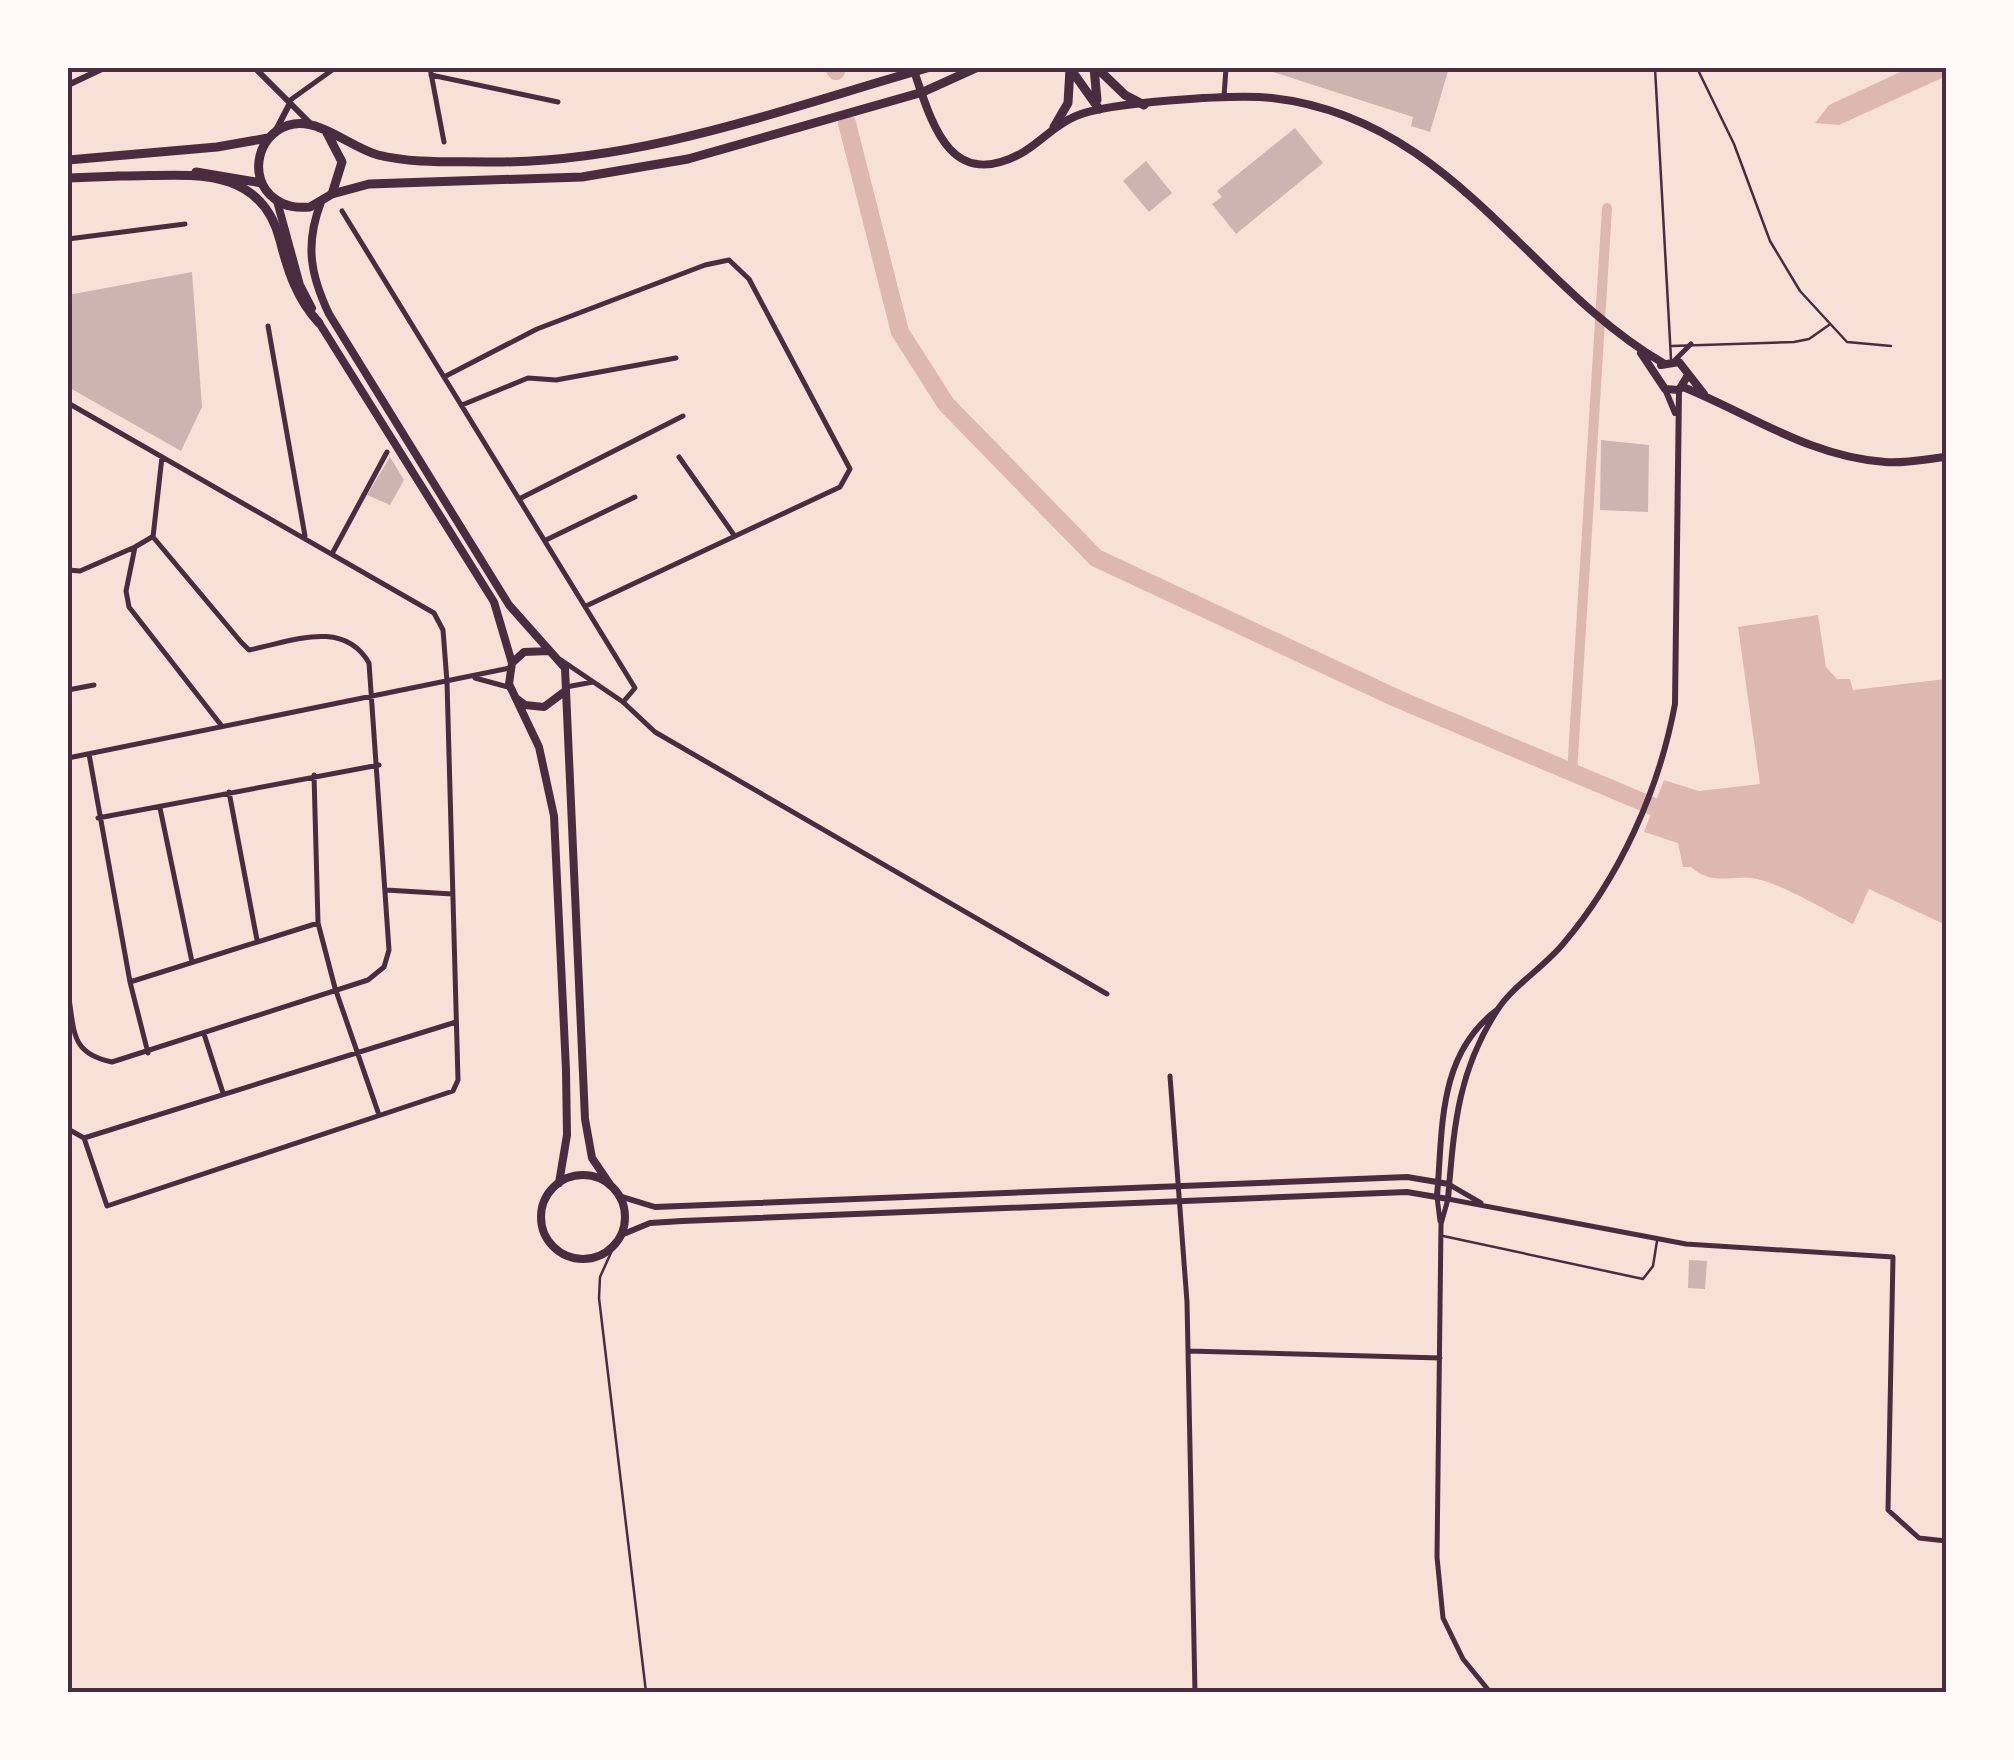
<svg xmlns="http://www.w3.org/2000/svg" width="2014" height="1760" font-family="'DM Sans',sans-serif">
  <rect width="100%" height="100%" fill="#f7e1d7"/>
  <!-- water -->
  <path fill="#dcb8b0" d="M 1909,68 L 1940,68 L 1944,77 L 1839,125 L 1815,123 L 1829,105 Z
    M 1818,615 L 1826,667 L 1837,679 L 1850,679 L 1853,690 L 1946,679 L 1946,925 L 1869,889 L 1853,924 C 1826,911 1778,881 1751,878 C 1727,876 1711,885 1691,867 L 1683,867 L 1678,843 L 1644,832 L 1664,780 L 1699,791 L 1760,784 L 1738,627 Z"/>
  <g fill="none" stroke-linecap="round" stroke-linejoin="round">
    <!-- canal -->
    <path stroke="#dcb8b0" stroke-width="10" d="M 1572,774 L 1607,208"/>
    <!-- river -->
    <path stroke="#dcb8b0" stroke-width="18" d="M 834,68 L 836,71
      M 847,123 L 900,332 L 946,404 L 1096,558 L 1398,699 L 1652,806"/>
  </g>
  <!-- building -->
  <path fill="#ccb4b1" d="M 1261,68 L 1449,68 L 1430,132 L 1411,126 L 1413,117 Z
    M 1295,128 L 1323,163 L 1236,234 L 1212,204 L 1222,197 L 1217,191 Z
    M 1146,161 L 1172,193 L 1149,212 L 1123,181 Z
    M 192,272 L 202,407 L 181,451 L 68,387 L 68,295 Z
    M 1601,440 L 1649,445 L 1648,512 L 1600,510 Z
    M 390,457 L 404,480 L 390,505 L 367,495 Z
    M 1689,1260 L 1707,1261 L 1705,1289 L 1688,1288 Z"/>
  <g fill="none" stroke-linecap="round" stroke-linejoin="round">
    <!-- service -->
    <path stroke="#4a2c40" stroke-width="2.5" d="M 1655,68 L 1671,359
      M 1697,68 L 1734,144 L 1770,241 L 1800,291 L 1847,342 L 1891,346
      M 1672,346 L 1794,342 L 1809,339 L 1829,325
      M 1443,1236 L 1643,1279 L 1653,1266 L 1657,1241
      M 614,1246 L 600,1277 L 599,1298 L 646,1692"/>
    <!-- minor -->
    <path stroke="#4a2c40" stroke-width="5" d="M 430,68 L 444,142
      M 431,75 L 558,102
      M 1224,97 L 1226,68
      M 289,101 L 335,68
      M 342,211 L 635,688 L 624,701
      M 68,239 L 185,224
      M 268,326 L 305,536
      M 1675,360 L 1691,344
      M 444,377 L 537,329 L 705,265 L 729,260 L 749,279 L 850,469 L 840,487 L 586,606
      M 68,403 L 434,613 L 443,630 L 447,682 L 458,1080 L 453,1091 L 107,1206 L 84,1138 L 68,1129
      M 462,405 L 528,378 L 556,380 L 676,358
      M 679,457 L 734,535
      M 521,498 L 683,416
      M 152,537 L 135,547 L 126,591 L 129,607 L 221,725
      M 546,540 L 635,497
      M 333,552 L 387,452
      M 68,570 L 80,571 L 135,547
      M 561,660 L 623,702 L 655,732 L 1107,994
      M 475,678 L 508,687
      M 566,687 L 593,682
      M 68,690 L 94,685
      M 89,754 L 130,982 L 148,1053
      M 68,758 L 510,668
      M 314,775 L 318,923 L 335,988 L 378,1112
      M 229,792 L 257,940
      M 160,808 L 192,962
      M 98,818 L 379,765
      M 386,890 L 452,894
      M 130,982 L 318,923
      M 68,993 C 75,1030 69,1053 112,1062 L 368,980 L 384,967 L 389,950 L 369,663 C 343,618 291,642 249,650 L 241,642 L 153,537 L 162,457
      M 204,1034 L 223,1093
      M 1170,1076 L 1187,1302 L 1195,1692
      M 84,1138 L 456,1022
      M 1450,1185 L 1481,1203
      M 1437,1197 L 1440,1221
      M 1188,1351 L 1440,1358
      M 1490,1692 L 1463,1659 L 1443,1618 L 1437,1557 L 1441,1224 L 1448,1199 L 1686,1244 L 1893,1257 L 1888,1510 L 1919,1538 L 1946,1541"/>
    <!-- tertiary -->
    <path stroke="#4a2c40" stroke-width="6" d="M 255,68 L 311,124
      M 68,85 L 104,68
      M 276,130 L 289,105
      M 1665,389 L 1675,413
      M 619,1196 L 655,1207 L 1407,1177 L 1449,1184
      M 1437,1196 C 1443,1129 1437,1055 1497,1010
      M 621,1235 L 650,1223 L 682,1221 L 1407,1192 L 1448,1199 C 1454,1128 1457,1072 1498,1009 C 1514,985 1544,967 1563,944 C 1620,877 1659,790 1675,704 L 1679,390"/>
    <!-- secondary -->
    <path stroke="#4a2c40" stroke-width="8" d="M 913,68 C 931,120 948,192 1020,154 C 1040,143 1054,125 1076,116 C 1108,102 1236,94 1272,98 C 1451,118 1527,284 1663,363
      M 277,201 L 300,285 L 312,308
      M 321,202 C 305,244 310,274 329,314 L 509,605 L 565,668 L 585,1119 L 592,1158 L 611,1186
      M 318,321 L 494,602 L 512,663
      M 1641,353 L 1665,389 L 1679,390 L 1688,375
      M 1661,365 L 1679,362 L 1704,394
      M 1683,387 C 1750,414 1810,457 1885,462 C 1905,464 1926,459 1946,457
      M 548,651 L 524,652 L 512,663 L 509,684 L 539,747 L 554,816 L 566,1070 L 567,1135 L 559,1183
      M 517,699 L 525,705 L 544,707 L 564,692
      M541 1217a42 42 0 1 1 84 0a42 42 0 1 1-84 0Z"/>
    <!-- trunk -->
    <path stroke="#4a2c40" stroke-width="9" d="M 1094,68 L 1097,100
      M 1097,68 L 1125,95 L 1144,105
      M 1072,71 L 1099,109
      M 1054,127 L 1068,103 L 1070,69
      M 327,133 L 342,162 L 332,194 L 310,207 C 297,208 286,207 275,199 C 245,177 259,129 294,124 C 322,120 352,148 378,155 C 414,164 456,161 492,162 C 641,163 786,108 927,68
      M 68,160 L 217,147 L 268,138
      M 196,172 L 262,183
      M 117,176 C 183,177 259,160 280,240 C 288,272 297,299 319,323
      M 68,178 L 121,176
      M 332,194 L 369,184 L 582,177 L 688,159 L 923,92 L 976,68"/>
  </g>
  <!-- border -->
  <rect width="2014" height="1760" fill="none" stroke="#fffaf5" stroke-width="140"/>
  <rect x="70" y="70" width="1874" height="1620" fill="none" stroke="#4a2c40" stroke-width="4"/>
</svg>
